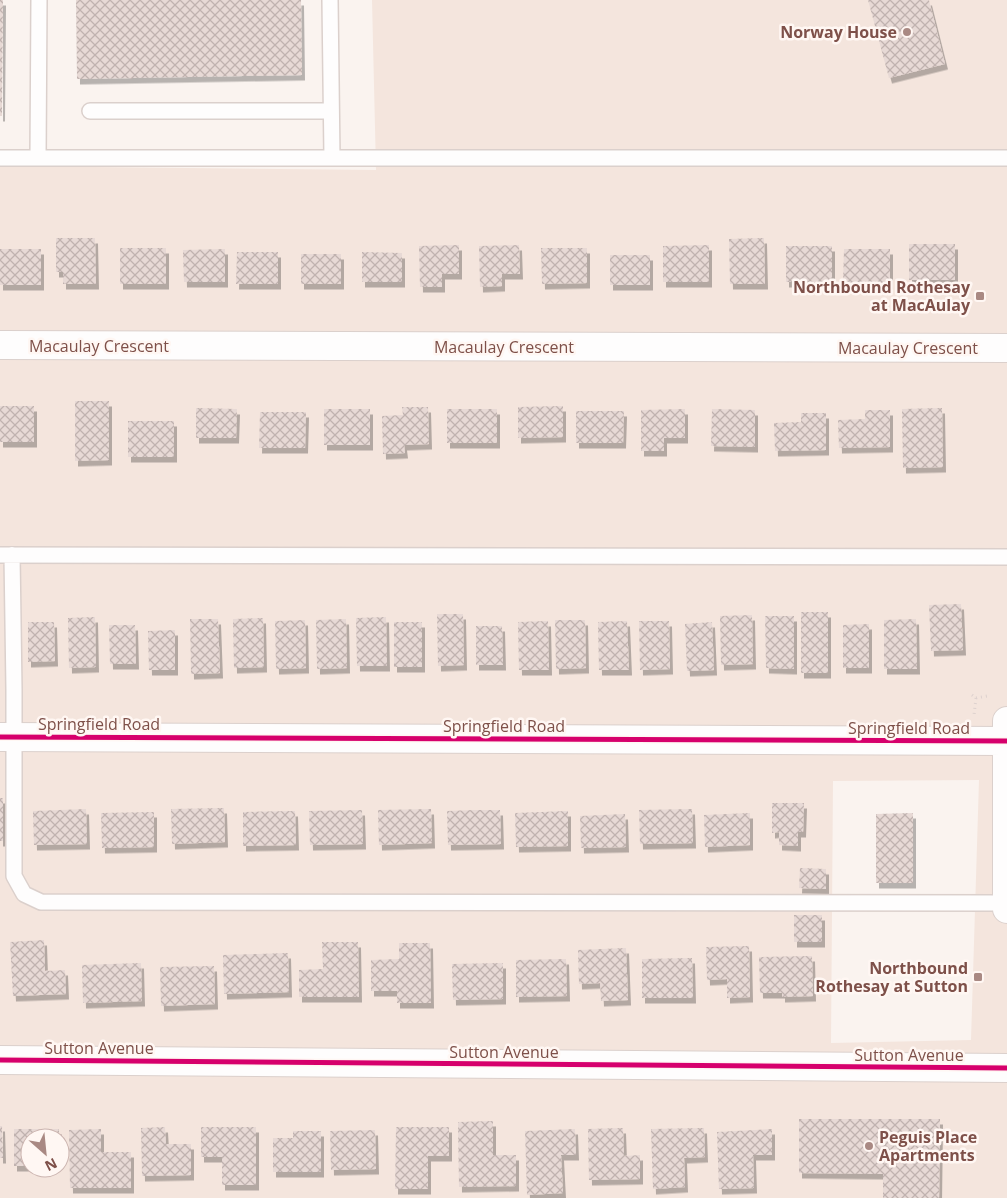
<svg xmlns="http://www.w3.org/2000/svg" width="1007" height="1198" font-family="'Open Sans',sans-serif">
  <defs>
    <pattern id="building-cross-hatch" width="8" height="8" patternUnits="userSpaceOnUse" patternTransform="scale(1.25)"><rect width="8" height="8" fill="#e7d9d5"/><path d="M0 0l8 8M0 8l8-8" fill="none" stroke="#c0b2af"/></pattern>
    <filter id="shadow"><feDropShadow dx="3" dy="5.5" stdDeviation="0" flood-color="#0004"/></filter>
  </defs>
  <rect width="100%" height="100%" fill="#faf3ef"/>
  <!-- residential -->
  <path fill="#f4e5dd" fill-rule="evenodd" d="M 372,0 L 1007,0 L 1007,1198 L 0,1198 L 0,166 L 376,170 ZM 979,780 L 971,1040 L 831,1043 L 833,781 ZM 30,1138 L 60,1138 L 60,1168 L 30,1168 Z"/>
  <!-- building -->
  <path fill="url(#building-cross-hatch)" filter="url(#shadow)" d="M 0,0 L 3,0 L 2,116 L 0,116 Z
    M 76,0 L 301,0 L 302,75 L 77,79 Z
    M 868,0 L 929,0 L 945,64 L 889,78 Z
    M 56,238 L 95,238 L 96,284 L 63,284 L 63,272 L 56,272 Z
    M 764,238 L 765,284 L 730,284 L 729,239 Z
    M 909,244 L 955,244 L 955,280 L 909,280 Z
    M 459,245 L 459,274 L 442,274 L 442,287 L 420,287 L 419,246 Z
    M 519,245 L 520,274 L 502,274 L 502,286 L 480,287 L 479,246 Z
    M 709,245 L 709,282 L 663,282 L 663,246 Z
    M 786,246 L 832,246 L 832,282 L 786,282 Z
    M 120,248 L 166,248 L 166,284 L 120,284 Z
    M 541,248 L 587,248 L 587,283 L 542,284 Z
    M 0,249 L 41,249 L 41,285 L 0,285 Z
    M 225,249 L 225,282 L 184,282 L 183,250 Z
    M 844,249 L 890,249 L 890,284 L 843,285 Z
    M 237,252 L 278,252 L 278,284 L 236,284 Z
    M 362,252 L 402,253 L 402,282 L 362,282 Z
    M 301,254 L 341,254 L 341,284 L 301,284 Z
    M 610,255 L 650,255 L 650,285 L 610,285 Z
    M 75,401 L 109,401 L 109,460 L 75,461 Z
    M 0,406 L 34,406 L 34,442 L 0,442 Z
    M 563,406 L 563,437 L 518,438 L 518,407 Z
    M 402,407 L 428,407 L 429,444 L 404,445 L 405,453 L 383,454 L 382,416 L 403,415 Z
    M 196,408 L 237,409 L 236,438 L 196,438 Z
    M 942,408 L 943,467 L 903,468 L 902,409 Z
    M 324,409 L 370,409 L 370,445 L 324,445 Z
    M 447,409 L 497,409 L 497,443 L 447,443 Z
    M 685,409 L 685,438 L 664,438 L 664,451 L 641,451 L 641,410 Z
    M 712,409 L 755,410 L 755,447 L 711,446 Z
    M 865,410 L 890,410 L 890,447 L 839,448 L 838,420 L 865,419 Z
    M 576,411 L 624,411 L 623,443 L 576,443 Z
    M 260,412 L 306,412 L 305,448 L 259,448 Z
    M 801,413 L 826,413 L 826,450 L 775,451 L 774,423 L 801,422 Z
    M 128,421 L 174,421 L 174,457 L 128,457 Z
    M 961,604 L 963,650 L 931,651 L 929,605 Z
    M 801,612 L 828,612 L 828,673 L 801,673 Z
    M 437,614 L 463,614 L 464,665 L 438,666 Z
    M 752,615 L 753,664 L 721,665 L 720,616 Z
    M 765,616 L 794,616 L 794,669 L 766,668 Z
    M 95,617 L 96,667 L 69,668 L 68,618 Z
    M 386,617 L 387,666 L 357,666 L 356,618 Z
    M 263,618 L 264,667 L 234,668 L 233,619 Z
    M 190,619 L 218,619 L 220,673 L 191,674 Z
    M 346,619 L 347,668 L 317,669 L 316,620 Z
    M 916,619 L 917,669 L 884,669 L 884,620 Z
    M 305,620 L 306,668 L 276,669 L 275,621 Z
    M 555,620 L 585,620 L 586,668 L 556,669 Z
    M 548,621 L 549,670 L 519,670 L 518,622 Z
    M 627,621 L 629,670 L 599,670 L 598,622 Z
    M 639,621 L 669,621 L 670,669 L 640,670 Z
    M 28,622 L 54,622 L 55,661 L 28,662 Z
    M 394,622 L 422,622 L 422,667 L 394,667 Z
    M 712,622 L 714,670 L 687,671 L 685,624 Z
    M 869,624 L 869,668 L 843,668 L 843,625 Z
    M 109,625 L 135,625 L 136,664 L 110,664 Z
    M 476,626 L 502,626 L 503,665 L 476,665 Z
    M 175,630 L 175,670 L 149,670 L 148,631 Z
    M 0,798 L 3,798 L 3,841 L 0,841 Z
    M 772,803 L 804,803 L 803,832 L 798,832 L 798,846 L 779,845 L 779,832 L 772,833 Z
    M 224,808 L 225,842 L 172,844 L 171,809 Z
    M 86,809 L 87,844 L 34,845 L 33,811 Z
    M 431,809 L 432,843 L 379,845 L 378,810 Z
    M 692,809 L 693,843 L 640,844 L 639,810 Z
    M 362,810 L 363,844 L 310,845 L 309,811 Z
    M 474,810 L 500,810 L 501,844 L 448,845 L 447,811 Z
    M 295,811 L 296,845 L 243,846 L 243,812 Z
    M 568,811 L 568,846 L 516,847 L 515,813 Z
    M 154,812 L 154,847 L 102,848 L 101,813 Z
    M 750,813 L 750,845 L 705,847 L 704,815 Z
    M 913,813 L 913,883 L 876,883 L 876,814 Z
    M 625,814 L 626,847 L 581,848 L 580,816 Z
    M 800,868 L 826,869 L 826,889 L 799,888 Z
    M 794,915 L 822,915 L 822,942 L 794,942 Z
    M 44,940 L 45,971 L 65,970 L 66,994 L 13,996 L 10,942 Z
    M 322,942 L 358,942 L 359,997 L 299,997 L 299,970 L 323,969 Z
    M 399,943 L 430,943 L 431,1003 L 397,1003 L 397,991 L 371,991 L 371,960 L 399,959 Z
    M 749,946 L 750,997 L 727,998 L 727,979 L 707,980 L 706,947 Z
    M 626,948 L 628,1000 L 601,1001 L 600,983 L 579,984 L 578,950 Z
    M 288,953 L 289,992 L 224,994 L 223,955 Z
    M 812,956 L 813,996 L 782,997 L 782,993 L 760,993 L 759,957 Z
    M 692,958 L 693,998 L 642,998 L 642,959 Z
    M 566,959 L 567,996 L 516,997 L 516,960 Z
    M 141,963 L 142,1001 L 83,1003 L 82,965 Z
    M 503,963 L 503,999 L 453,1000 L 452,964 Z
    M 214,966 L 215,1004 L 161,1006 L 160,967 Z
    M 799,1119 L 940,1119 L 939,1198 L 883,1198 L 883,1174 L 799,1173 Z
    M 493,1121 L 493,1155 L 516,1155 L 516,1186 L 459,1187 L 458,1122 Z
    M 0,1126 L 2,1126 L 3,1158 L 0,1158 Z
    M 165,1127 L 166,1144 L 191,1144 L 191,1175 L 142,1176 L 141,1128 Z
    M 201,1127 L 256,1127 L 256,1185 L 222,1185 L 222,1157 L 201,1157 Z
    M 396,1127 L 449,1127 L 449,1156 L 428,1156 L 428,1189 L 395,1189 Z
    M 623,1128 L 624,1156 L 640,1155 L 640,1179 L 589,1180 L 588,1129 Z
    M 704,1128 L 705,1157 L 684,1158 L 685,1187 L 653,1189 L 651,1129 Z
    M 14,1129 L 59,1129 L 59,1138 L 30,1138 L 30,1166 L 14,1166 Z
    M 101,1129 L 101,1152 L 131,1152 L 131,1188 L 70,1188 L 69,1130 Z
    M 575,1129 L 576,1155 L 561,1155 L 563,1193 L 527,1195 L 525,1131 Z
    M 772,1129 L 772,1155 L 753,1155 L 754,1188 L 719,1189 L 717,1132 Z
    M 375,1130 L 376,1169 L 331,1170 L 330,1131 Z
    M 293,1131 L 321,1131 L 321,1172 L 273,1172 L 273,1138 L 293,1138 Z"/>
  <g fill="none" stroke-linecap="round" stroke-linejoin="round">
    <defs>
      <path id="service" d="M 330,0 L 332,158
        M 90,111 L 331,111
        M 0,158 L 1007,158
        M 38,158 L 39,0
        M 0,555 L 1007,557
        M 12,555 L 14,690 L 14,876 L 24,894 L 41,902 L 1007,903"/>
      <path id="minor" d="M 0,345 L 1007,348
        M 0,1060 L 1007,1068"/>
      <path id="tertiary" d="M 1007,721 L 1007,909
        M 0,737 L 1007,741"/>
    </defs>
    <!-- service casing -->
    <use href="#service" stroke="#dbd0cc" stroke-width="18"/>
    <!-- minor casing -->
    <use href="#minor" stroke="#dbd0cc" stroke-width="30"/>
    <!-- tertiary casing -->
    <use href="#tertiary" stroke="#dbd0cc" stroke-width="30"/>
    <!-- path -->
    <path stroke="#ddd1ce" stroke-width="3" stroke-dasharray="1 4" stroke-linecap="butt" d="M 972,695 L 976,698 L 974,715
      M 976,698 L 987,696"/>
    <!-- service -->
    <use href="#service" stroke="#fefdfd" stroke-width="15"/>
    <!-- minor -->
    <use href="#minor" stroke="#fefdfd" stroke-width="28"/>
    <!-- tertiary -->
    <use href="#tertiary" stroke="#fefdfd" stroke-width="28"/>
    <defs>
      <path id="cycleway" d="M 0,737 L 1007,741
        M 0,1060 L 1007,1068"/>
    </defs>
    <!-- cycleway casing -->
    <use href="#cycleway" stroke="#fff7f3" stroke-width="8"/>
    <!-- cycleway -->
    <use href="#cycleway" stroke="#d6006c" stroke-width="5"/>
  </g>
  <!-- markers -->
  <g fill="#a98983" stroke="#fff7f3" stroke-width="2">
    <circle cx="907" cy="32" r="5"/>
    <rect x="975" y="291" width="10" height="10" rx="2.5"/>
    <rect x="973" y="972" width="10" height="10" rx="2.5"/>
    <circle cx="869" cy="1146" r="5"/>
  </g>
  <g text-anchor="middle" stroke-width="5" stroke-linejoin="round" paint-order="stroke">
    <!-- poi labels -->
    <g font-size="16" font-weight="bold" fill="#7e5049" stroke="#fff7f3" text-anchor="end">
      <text x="897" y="38">Norway House</text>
      <text x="970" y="293">Northbound Rothesay<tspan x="970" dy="18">at MacAulay</tspan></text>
      <text x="968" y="974">Northbound<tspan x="968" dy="18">Rothesay at Sutton</tspan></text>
      <text x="879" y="1143" text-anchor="start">Peguis Place<tspan x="879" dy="18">Apartments</tspan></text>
    </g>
    <!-- street labels -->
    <g font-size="16" fill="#7e5049" stroke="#fff7f3">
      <text x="99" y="352">Macaulay Crescent</text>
      <text x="504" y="353">Macaulay Crescent</text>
      <text x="908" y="354">Macaulay Crescent</text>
      <text x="99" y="730">Springfield Road</text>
      <text x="504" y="732">Springfield Road</text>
      <text x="909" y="734">Springfield Road</text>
      <text x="99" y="1054">Sutton Avenue</text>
      <text x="504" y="1058">Sutton Avenue</text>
      <text x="909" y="1061">Sutton Avenue</text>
    </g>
  </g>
  <!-- north arrow -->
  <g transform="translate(45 1153) rotate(153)"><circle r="24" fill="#fff7f3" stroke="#cbb4af"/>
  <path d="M0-4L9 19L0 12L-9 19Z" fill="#a98983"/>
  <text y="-8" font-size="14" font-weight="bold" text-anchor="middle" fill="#7e5049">N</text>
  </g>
</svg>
